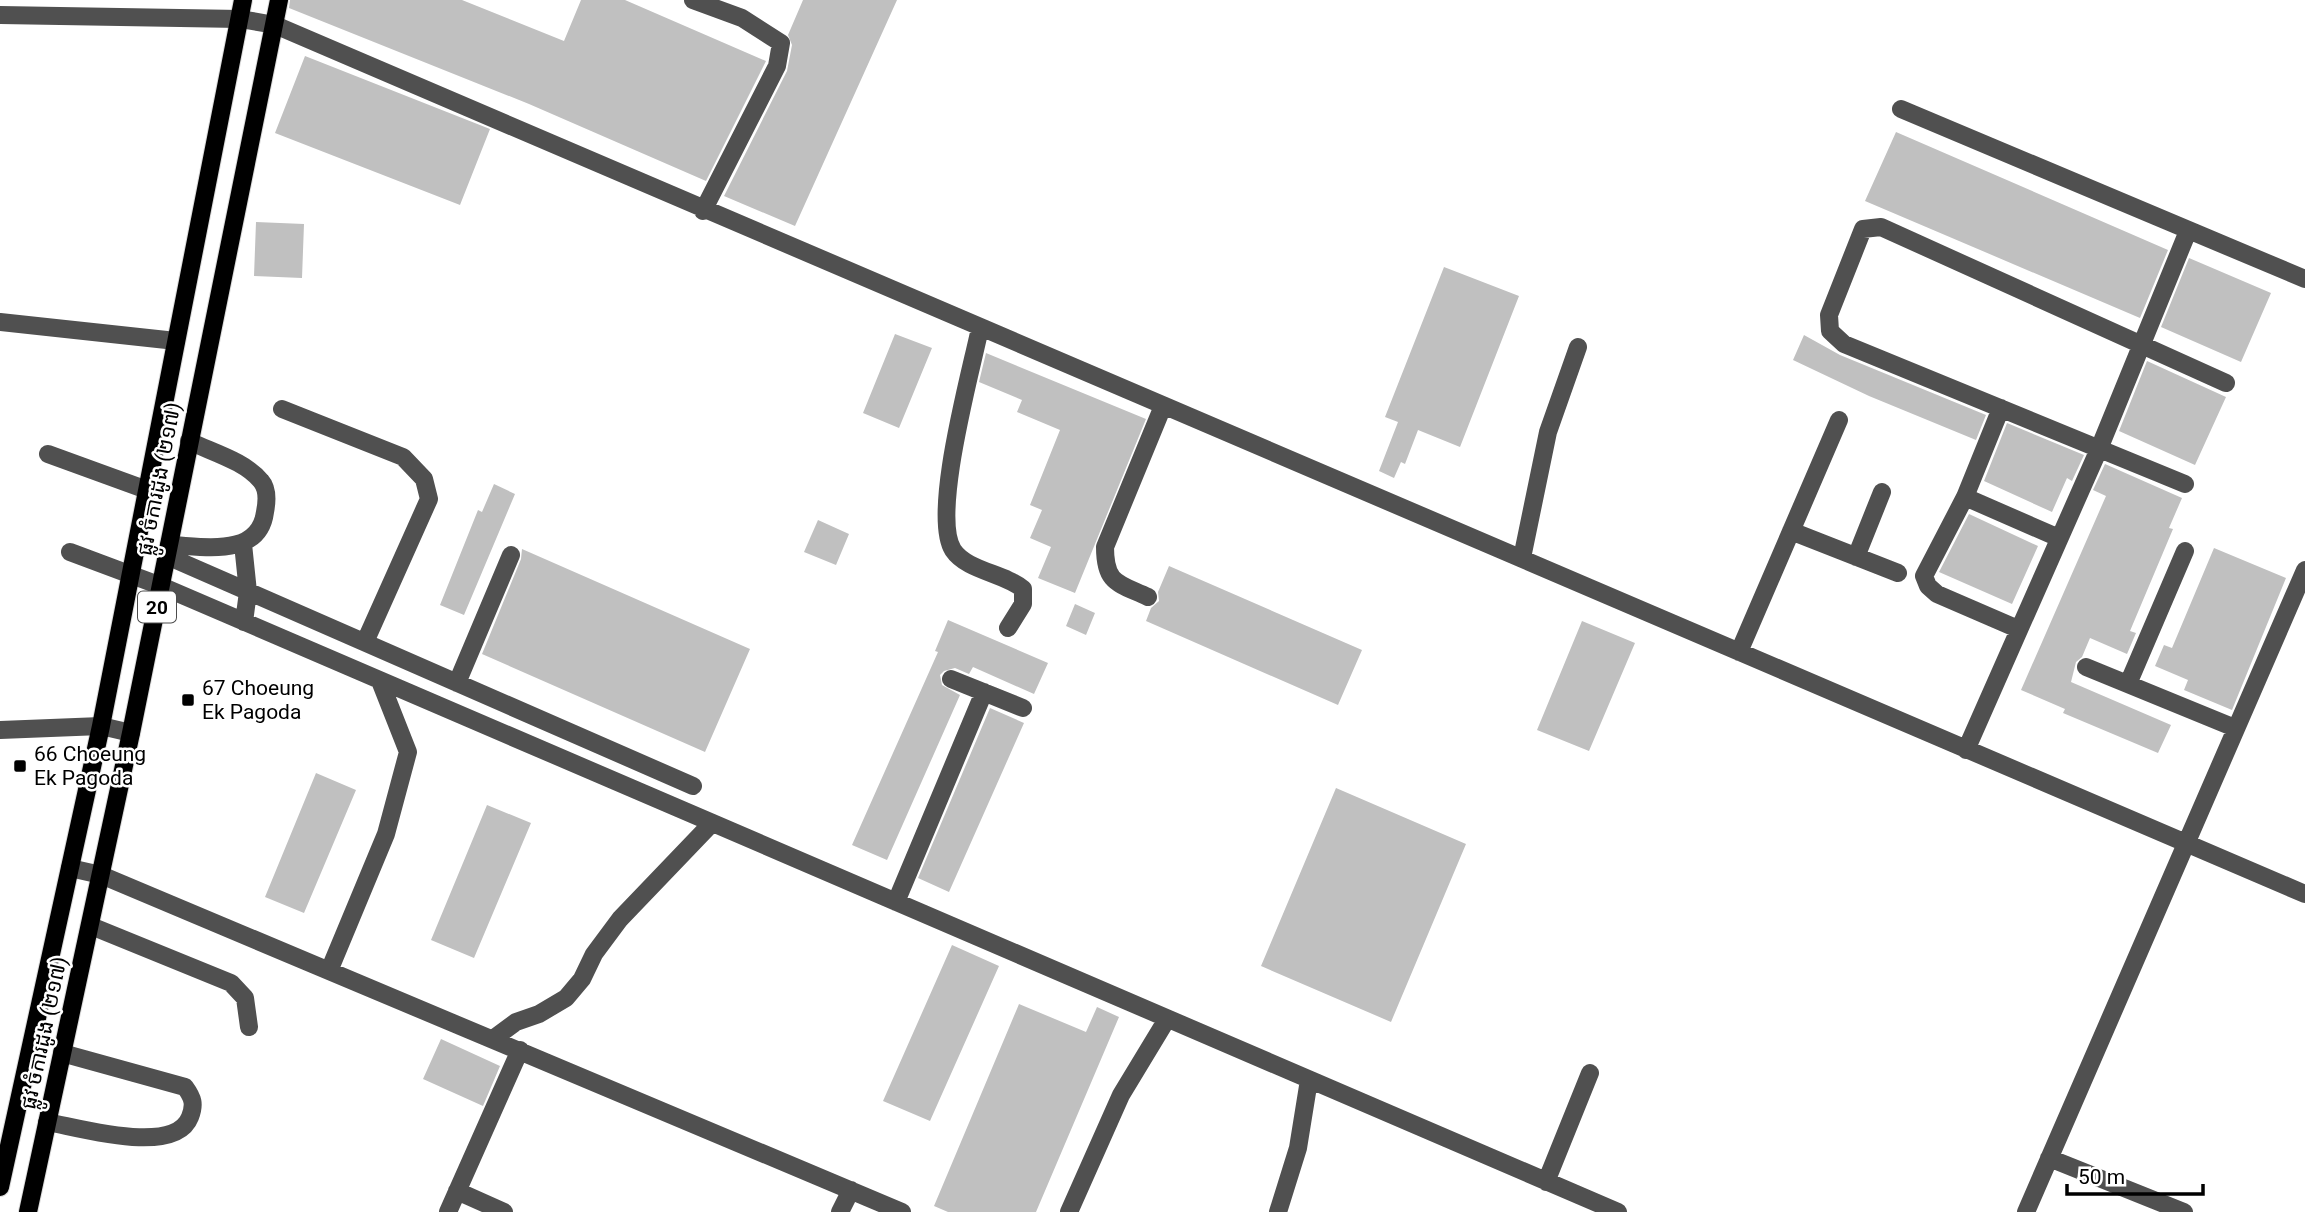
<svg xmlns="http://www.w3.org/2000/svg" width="2305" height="1212" font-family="Roboto,'Noto Sans Khmer',sans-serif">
  <rect width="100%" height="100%" fill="#fff"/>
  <!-- building -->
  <path fill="#c0c0c0" d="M 290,0 L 462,0 L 564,41 L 581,0 L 625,0 L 766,61 L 706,181 L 529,104 L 289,8 Z
    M 803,0 L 897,0 L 795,226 L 724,196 L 787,71 L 792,45 L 788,35 Z
    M 305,56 L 490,129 L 460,205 L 275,133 Z
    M 1896,132 L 2168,250 L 2140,318 L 1865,201 Z
    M 256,222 L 304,224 L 302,278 L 254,276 Z
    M 2189,258 L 2271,293 L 2241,362 L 2161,327 Z
    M 1444,267 L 1519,296 L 1460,447 L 1418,430 L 1405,464 L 1401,462 L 1394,478 L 1379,471 L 1398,422 L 1385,417 Z
    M 895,334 L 932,348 L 899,428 L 863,413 Z
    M 1804,335 L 1840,355 L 1986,415 L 1976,440 L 1869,396 L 1793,360 Z
    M 986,353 L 1146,419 L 1075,593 L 1038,578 L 1051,547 L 1030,538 L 1042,510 L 1030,505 L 1060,430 L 1017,412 L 1022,400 L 979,382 Z
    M 2147,361 L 2226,397 L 2195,465 L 2119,431 Z
    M 2007,423 L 2084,455 L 2072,481 L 2067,478 L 2052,512 L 1984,481 Z
    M 2105,464 L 2182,498 L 2169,528 L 2173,529 L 2130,631 L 2136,633 L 2127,654 L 2090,638 L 2082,657 L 2076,662 L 2071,682 L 2171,725 L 2158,753 L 2063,713 L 2065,709 L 2021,690 L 2106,496 L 2093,490 Z
    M 494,484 L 515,494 L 464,615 L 440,605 L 478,510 L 482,512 Z
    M 1969,514 L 2038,546 L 2012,604 L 1939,572 Z
    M 818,520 L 849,534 L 836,565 L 804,552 Z
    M 2214,548 L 2286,578 L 2232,710 L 2184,690 L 2188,680 L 2155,666 L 2164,645 L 2172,648 Z
    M 522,549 L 750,649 L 705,752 L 482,654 L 521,559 Z
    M 1169,566 L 1362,650 L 1338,705 L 1146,621 L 1151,608 L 1159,601 L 1158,592 Z
    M 1075,604 L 1095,613 L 1086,635 L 1066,626 Z
    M 948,620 L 1048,663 L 1034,694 L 973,667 L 969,674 L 955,668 L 944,671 L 940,675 L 942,685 L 960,695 L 887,860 L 852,845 L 938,652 L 935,651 Z
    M 1582,621 L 1635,643 L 1589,751 L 1537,730 Z
    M 990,708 L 1024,723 L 949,892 L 918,878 Z
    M 316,773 L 356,790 L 304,913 L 265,897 Z
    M 1336,788 L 1466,844 L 1391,1022 L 1261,966 Z
    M 487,805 L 531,823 L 474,958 L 431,940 Z
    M 952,945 L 999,966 L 930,1121 L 883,1101 Z
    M 1019,1004 L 1086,1032 L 1097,1007 L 1119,1017 L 1036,1212 L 948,1212 L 934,1206 Z
    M 441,1039 L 500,1066 L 483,1106 L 423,1079 Z"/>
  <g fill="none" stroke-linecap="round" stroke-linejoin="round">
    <defs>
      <path id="major" d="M 0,1187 L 101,726 L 243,0
        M 28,1212 L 131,733 L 279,0"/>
    </defs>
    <!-- major casing -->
    <use href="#major" stroke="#dbdbdb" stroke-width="20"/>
    <!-- minor -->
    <path stroke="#505050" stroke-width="18" d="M 693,0 L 742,18 L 781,43 L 777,66 L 703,211
      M 0,15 L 240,19 L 275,25 L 2305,894
      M 1901,109 L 2305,279
      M 0,322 L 176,341
      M 980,328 C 971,372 931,515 953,550 C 967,571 1004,573 1023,589 L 1023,604 L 1008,628
      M 2001,408 L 1965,497 L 1924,576 L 1928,586 L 1937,594 L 2018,629
      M 282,409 L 403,457 L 424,479 L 429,499 L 365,642
      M 48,454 L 147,490
      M 2185,484 L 1844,344 L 1830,331 L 1829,315 L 1863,229 L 1881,227 L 2226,383
      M 1965,497 L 2059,538
      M 1791,531 L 1898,573
      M 243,544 L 248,592 L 244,622
      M 169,545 C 203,546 259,558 265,512 C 267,502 268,489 261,481 C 245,461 211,452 189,441
      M 70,552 L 161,586 L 1618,1212
      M 167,556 L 693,786
      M 1856,557 L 1882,492
      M 1522,558 L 1548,432 L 1578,347
      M 1148,597 C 1118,583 1105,584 1105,547 L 1163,406
      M 1739,652 L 1839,420
      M 2086,667 L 2235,728
      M 951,679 L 1023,708
      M 457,683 L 511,555
      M 2128,684 L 2185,551
      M 0,730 L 101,726 L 131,733
      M 1966,750 L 2099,449 L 2188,231
      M 70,868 L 101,875 L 902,1212
      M 896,902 L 984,692
      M 91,926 L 231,983 L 245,998 L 249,1027
      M 329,971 L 386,834 L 408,752 L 380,681
      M 493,1039 L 516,1022 L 539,1014 L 566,998 L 582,979 L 594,954 L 620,919 L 712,823
      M 47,1122 C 81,1128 175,1156 190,1117 C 195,1104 193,1098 185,1087 L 62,1053
      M 2049,1158 L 2184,1212
      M 1546,1182 L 1590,1073
      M 457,1191 L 504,1212
      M 448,1212 L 520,1050
      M 840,1212 L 851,1190
      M 1069,1212 L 1121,1095 L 1167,1019
      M 1278,1212 L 1298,1148 L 1309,1080
      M 2026,1212 L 2305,570"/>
    <!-- major -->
    <use href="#major" stroke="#000" stroke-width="18"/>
  </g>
  <!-- markers -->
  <g fill="#000" stroke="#fff" stroke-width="2.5">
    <rect x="181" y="693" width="14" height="14" rx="3.5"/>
    <rect x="13" y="759" width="14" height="14" rx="3.5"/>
  </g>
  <g text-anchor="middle" stroke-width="5" stroke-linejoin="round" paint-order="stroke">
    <!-- shield labels -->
    <rect fill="#fff" stroke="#4c4c4c" stroke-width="2" x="138" y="591.5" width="38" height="31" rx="5"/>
    <g font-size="19" font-weight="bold" fill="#000">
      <text x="157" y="614">20</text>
    </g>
    <!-- street labels -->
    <g font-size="21" fill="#000" stroke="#fff">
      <text transform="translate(159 479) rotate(-79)" y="7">ផ្លូវ ចំការដូង (២១៧)</text>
      <text transform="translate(44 1033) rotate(-78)" y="7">ផ្លូវ ចំការដូង (២១៧)</text>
    </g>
    <!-- poi labels -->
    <g font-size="21" fill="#000" stroke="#fff" text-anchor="start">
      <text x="202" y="695">67 Choeung<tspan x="202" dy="24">Ek Pagoda</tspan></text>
      <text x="34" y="761">66 Choeung<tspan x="34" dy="24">Ek Pagoda</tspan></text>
    </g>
  </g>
  <!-- scale -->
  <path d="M2067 1184v10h136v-10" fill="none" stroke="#000000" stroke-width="3.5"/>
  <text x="2078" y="1184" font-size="21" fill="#000000" stroke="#ffffff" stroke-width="5" paint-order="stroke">50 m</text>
</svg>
